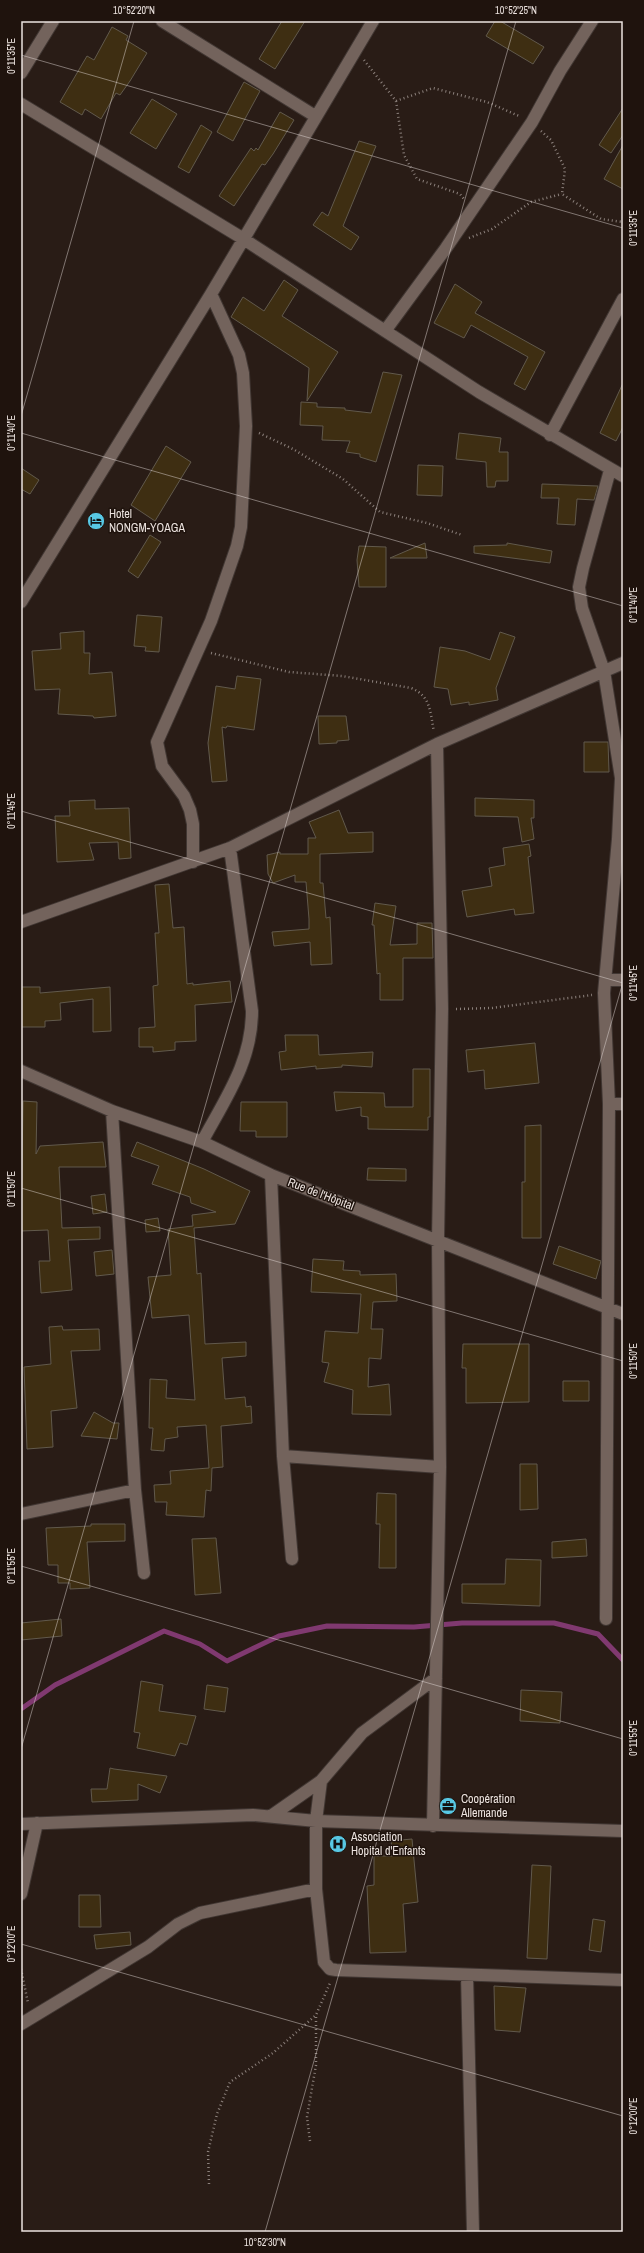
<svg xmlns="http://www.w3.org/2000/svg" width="644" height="2253" font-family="'Archivo Narrow',sans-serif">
  <rect width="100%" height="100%" fill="#291c16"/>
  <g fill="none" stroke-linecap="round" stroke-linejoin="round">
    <!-- stream -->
    <path stroke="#803970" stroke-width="5" d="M 21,1709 L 55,1685 L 164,1631 L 200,1644 L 227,1661 L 279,1636 L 327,1626 L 414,1627 L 462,1623 L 554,1623 L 598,1634 L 623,1660"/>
  </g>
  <!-- building -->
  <path fill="#3e2e12" stroke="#61594c" d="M 282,21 L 305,21 L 275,69 L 259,59 Z
    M 495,21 L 500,21 L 544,47 L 533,64 L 486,36 Z
    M 112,27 L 128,36 L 126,40 L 147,53 L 130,81 L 120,95 L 116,93 L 101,119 L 85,109 L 82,115 L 60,102 L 87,56 L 94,60 Z
    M 244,82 L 260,91 L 233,141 L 217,132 Z
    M 152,99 L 177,114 L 156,149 L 130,133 Z
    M 623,108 L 623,135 L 611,153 L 599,145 Z
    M 280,112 L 294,120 L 273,154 L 265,165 L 262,164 L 234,206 L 219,196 L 251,148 L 254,151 L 256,148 L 258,150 Z
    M 201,125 L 212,132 L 189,173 L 178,167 Z
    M 359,141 L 376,146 L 343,226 L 359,237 L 351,250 L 313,225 L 322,212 L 328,216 Z
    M 623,145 L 623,189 L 604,179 Z
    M 284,280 L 298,290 L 282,316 L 338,352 L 307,401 L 309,368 L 231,317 L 243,297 L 264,311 Z
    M 455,284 L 482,302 L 475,313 L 545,352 L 525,390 L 514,384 L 528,357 L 471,325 L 464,338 L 434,323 Z
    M 383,372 L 402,375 L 376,462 L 360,457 L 360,454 L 346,452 L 350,441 L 322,440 L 323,426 L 300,425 L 301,402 L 317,403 L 317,407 L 345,408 L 345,410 L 371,413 Z
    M 623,383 L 623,427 L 616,441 L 600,433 Z
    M 459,433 L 501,438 L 499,452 L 508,452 L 508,481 L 496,481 L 495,487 L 487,487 L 486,462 L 456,459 Z
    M 166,446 L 191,462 L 155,521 L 131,505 Z
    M 418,465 L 443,466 L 442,496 L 417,495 Z
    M 21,468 L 39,480 L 30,494 L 21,489 Z
    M 542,484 L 598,486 L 594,500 L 577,499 L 575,525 L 557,524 L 559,498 L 541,498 Z
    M 150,535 L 161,542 L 138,578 L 128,571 Z
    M 425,543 L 427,558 L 390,558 Z
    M 507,543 L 552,551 L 550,563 L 474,553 L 474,546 L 507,545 Z
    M 359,546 L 386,547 L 386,587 L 359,587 L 357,560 Z
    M 137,615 L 162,617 L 159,652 L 145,651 L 146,647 L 134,646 Z
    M 84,631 L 84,653 L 90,653 L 89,674 L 112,672 L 116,716 L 94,718 L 93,716 L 58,714 L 60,689 L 35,690 L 32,651 L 61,649 L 60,633 Z
    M 500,632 L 515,637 L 496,688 L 498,700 L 469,705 L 469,702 L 451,705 L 448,689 L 434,687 L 440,647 L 465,651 L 490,660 Z
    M 237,676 L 261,679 L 254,730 L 227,726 L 226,728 L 222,727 L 227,781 L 212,782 L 208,743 L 216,686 L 235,689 Z
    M 318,716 L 346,716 L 349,740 L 337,741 L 337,743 L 319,744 Z
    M 584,742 L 608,742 L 609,772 L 584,772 Z
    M 475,798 L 534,800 L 534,818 L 531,818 L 534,839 L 522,842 L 518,817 L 475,816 Z
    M 95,800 L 95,809 L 129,808 L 131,858 L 119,859 L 118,842 L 89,843 L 94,860 L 57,862 L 55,816 L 70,816 L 69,801 Z
    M 339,810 L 348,833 L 373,832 L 373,852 L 320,854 L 320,883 L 323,883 L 326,918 L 330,917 L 332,964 L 311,965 L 310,942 L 274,946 L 272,932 L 309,929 L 309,919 L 306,882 L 295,882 L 295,875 L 273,883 L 268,874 L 267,855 L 280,852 L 280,854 L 308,854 L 308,838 L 316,838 L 309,822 Z
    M 529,844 L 531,856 L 528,857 L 534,913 L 515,915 L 514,909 L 467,917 L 462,891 L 492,886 L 489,868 L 505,865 L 503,848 Z
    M 169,884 L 173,928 L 184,927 L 187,984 L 193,983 L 193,985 L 230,981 L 232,1002 L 195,1005 L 196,1041 L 175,1042 L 175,1050 L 153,1052 L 153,1047 L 139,1047 L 139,1028 L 155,1027 L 153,986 L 158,985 L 155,933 L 159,933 L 155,885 Z
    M 375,903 L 396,906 L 390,945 L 417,944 L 417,923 L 432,923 L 433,958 L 403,958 L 403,1000 L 380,1000 L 380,973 L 377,974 L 374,925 L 372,925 Z
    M 21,987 L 40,987 L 40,993 L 110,987 L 111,1031 L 93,1032 L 93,999 L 60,1003 L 61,1020 L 45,1021 L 45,1027 L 21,1027 Z
    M 285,1035 L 318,1035 L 319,1055 L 373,1052 L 372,1067 L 342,1065 L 342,1067 L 316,1069 L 316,1066 L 281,1070 L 279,1052 L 286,1051 Z
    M 535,1043 L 539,1083 L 485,1089 L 484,1070 L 468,1072 L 466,1050 Z
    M 413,1069 L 430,1069 L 430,1117 L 428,1117 L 428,1130 L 368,1129 L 368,1117 L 361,1116 L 361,1107 L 336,1111 L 334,1092 L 384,1093 L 385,1107 L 413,1107 Z
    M 23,1101 L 37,1102 L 36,1154 L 40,1146 L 103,1142 L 106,1167 L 59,1167 L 62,1228 L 100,1227 L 100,1239 L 68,1240 L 72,1290 L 41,1293 L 39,1261 L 50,1261 L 48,1230 L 21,1231 Z
    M 241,1102 L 287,1102 L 287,1137 L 256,1137 L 256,1131 L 240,1131 Z
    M 541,1125 L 541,1238 L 522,1238 L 522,1182 L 525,1182 L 525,1126 Z
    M 137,1142 L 204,1169 L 250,1191 L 235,1224 L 194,1228 L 197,1274 L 201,1273 L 205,1344 L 246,1342 L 246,1356 L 222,1358 L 225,1399 L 245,1397 L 246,1407 L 251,1406 L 252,1423 L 221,1426 L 223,1467 L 212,1468 L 211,1491 L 206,1490 L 204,1517 L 166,1515 L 167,1502 L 155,1502 L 154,1485 L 171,1484 L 170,1471 L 209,1468 L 206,1425 L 177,1427 L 178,1437 L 165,1439 L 164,1451 L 151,1450 L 153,1428 L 149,1428 L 150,1379 L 167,1380 L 166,1398 L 195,1400 L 189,1315 L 152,1318 L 148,1277 L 171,1275 L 168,1229 L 193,1226 L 192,1215 L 216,1212 L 191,1203 L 190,1197 L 152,1184 L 159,1166 L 131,1156 Z
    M 368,1168 L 406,1169 L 406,1181 L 367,1180 Z
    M 105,1194 L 107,1212 L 93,1214 L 91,1196 Z
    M 158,1218 L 160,1231 L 146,1232 L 145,1220 Z
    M 559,1246 L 601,1261 L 596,1279 L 553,1264 Z
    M 112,1250 L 114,1274 L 96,1276 L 94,1252 Z
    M 313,1259 L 344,1261 L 343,1270 L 360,1271 L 360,1275 L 396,1274 L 397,1301 L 373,1302 L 371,1329 L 383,1329 L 381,1359 L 369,1358 L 368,1387 L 389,1384 L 391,1415 L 352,1414 L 353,1390 L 324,1382 L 329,1363 L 322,1362 L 325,1331 L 358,1333 L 361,1294 L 311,1292 Z
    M 62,1326 L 63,1330 L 99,1329 L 100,1350 L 71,1351 L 77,1408 L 51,1411 L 53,1447 L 27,1449 L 24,1367 L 51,1364 L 49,1327 Z
    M 463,1344 L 529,1344 L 529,1402 L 466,1403 L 466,1368 L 462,1368 Z
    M 563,1381 L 589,1381 L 589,1401 L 563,1401 Z
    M 94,1412 L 113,1423 L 119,1423 L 117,1439 L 81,1436 Z
    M 520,1464 L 537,1464 L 538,1509 L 520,1510 Z
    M 377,1493 L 396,1494 L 396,1568 L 379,1568 L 380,1524 L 376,1524 Z
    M 91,1524 L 125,1524 L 125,1541 L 87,1542 L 90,1588 L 70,1589 L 70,1583 L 58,1583 L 58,1565 L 48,1565 L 46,1528 L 91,1526 Z
    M 216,1538 L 221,1593 L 195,1595 L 192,1539 Z
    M 586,1539 L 587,1556 L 552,1558 L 552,1542 Z
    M 506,1559 L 541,1560 L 540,1606 L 462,1603 L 462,1584 L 505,1584 Z
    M 61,1619 L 62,1636 L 21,1640 L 21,1623 Z
    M 141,1681 L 163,1685 L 159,1711 L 196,1716 L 187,1745 L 180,1743 L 175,1756 L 137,1748 L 140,1733 L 134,1732 Z
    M 207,1685 L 228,1688 L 225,1712 L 204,1709 Z
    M 521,1690 L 562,1692 L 560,1723 L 520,1721 Z
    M 110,1768 L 114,1769 L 167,1776 L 160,1793 L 138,1784 L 138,1800 L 92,1802 L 91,1789 L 107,1789 Z
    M 412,1839 L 418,1902 L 403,1904 L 406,1952 L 370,1953 L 367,1886 L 374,1885 L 374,1856 L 393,1856 L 391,1841 Z
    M 532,1865 L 551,1866 L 547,1959 L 527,1958 Z
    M 79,1895 L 100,1895 L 101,1927 L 79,1927 Z
    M 593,1919 L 605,1921 L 601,1952 L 589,1950 Z
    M 130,1932 L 131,1945 L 96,1949 L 94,1935 Z
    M 494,1986 L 526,1988 L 520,2032 L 495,2030 Z"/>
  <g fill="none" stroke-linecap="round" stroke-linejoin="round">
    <defs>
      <path id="minor" d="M 162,21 L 315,116
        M 21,73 L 53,21
        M 21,104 L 242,238 L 479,392 L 623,476
        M 385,331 L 446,248 L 532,122 L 560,71 L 592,21
        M 550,435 L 623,299
        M 21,602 L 211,294 L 373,21
        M 193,862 L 193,824 L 190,810 L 184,796 L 162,766 L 157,742 L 211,621 L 237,546 L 241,527 L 246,426 L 243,373 L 239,355 L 211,294
        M 21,922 L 230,848 L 437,744 L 623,663
        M 606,980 L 623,980
        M 21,1071 L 112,1111 L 202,1142 L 271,1175 L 623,1314
        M 609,1104 L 623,1104
        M 112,1111 L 135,1490 L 144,1573
        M 202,1142 C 225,1099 252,1062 252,1011 L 230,848
        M 271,1175 L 283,1456 L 292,1559
        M 283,1456 L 440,1467
        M 21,1514 L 135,1490
        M 606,1619 L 609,1104 L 604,993 L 618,839 L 621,778 L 604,671 L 582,608 L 579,587 L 583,568 L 610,470
        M 436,1678 L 362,1733 L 321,1781 L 316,1821 L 316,1889 L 324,1962 L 330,1969 L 336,1970 L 623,1980
        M 271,1816 L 321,1781
        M 21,1824 L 253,1815 L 316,1821 L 623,1831
        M 433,1826 L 440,1467 L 438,1240 L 442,1009 L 437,744
        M 21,1894 L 37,1823
        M 467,1975 L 473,2232
        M 21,2024 L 148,1947 L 178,1924 L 200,1913 L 316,1889"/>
    </defs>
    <!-- minor casing -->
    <use href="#minor" stroke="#413733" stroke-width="14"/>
    <!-- path -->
    <path stroke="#8c817c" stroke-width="2.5" stroke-dasharray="1 3" stroke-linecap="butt" d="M 364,60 L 396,101 L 404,155 L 417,179 L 460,194 L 464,199
      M 396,101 L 433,88 L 487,102 L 519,116
      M 541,131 L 551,140 L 565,169 L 562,194 L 601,219 L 623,222
      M 469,238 L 492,229 L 531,202 L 562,194
      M 259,433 L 293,449 L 343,479 L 380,512 L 427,523 L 462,535
      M 211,653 L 289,672 L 342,676 L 411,688 C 431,696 430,712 434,732
      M 456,1009 L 492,1008 L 592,995
      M 21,1969 L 28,2003
      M 310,2141 L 307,2117 L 316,2065 L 316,2015
      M 209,2184 L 208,2152 L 217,2114 L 230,2082 L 273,2053 L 316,2015 L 330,1983"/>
    <!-- minor -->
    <use href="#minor" stroke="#73635c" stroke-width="12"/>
  </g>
  <!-- ticks -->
  <path fill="none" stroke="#ece3df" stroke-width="1" stroke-opacity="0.45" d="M 21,55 L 623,228M 21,416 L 134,21M 21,433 L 623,606M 21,811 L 623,983M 21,1188 L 623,1361M 21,1566 L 623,1739M 21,1749 L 516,21M 21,1944 L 623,2116M 265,2232 L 623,982"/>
  <!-- icons -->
  <defs>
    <symbol id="hotel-disc" viewBox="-11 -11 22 22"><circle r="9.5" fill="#58c8e4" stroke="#1f130d"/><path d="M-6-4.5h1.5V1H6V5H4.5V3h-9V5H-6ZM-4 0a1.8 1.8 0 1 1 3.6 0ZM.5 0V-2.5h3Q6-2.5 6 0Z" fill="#111"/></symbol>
    <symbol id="office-disc" viewBox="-11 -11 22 22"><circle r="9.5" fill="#58c8e4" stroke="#1f130d"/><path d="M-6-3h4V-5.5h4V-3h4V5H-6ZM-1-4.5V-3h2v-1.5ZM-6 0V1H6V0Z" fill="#111"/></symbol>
    <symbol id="hospital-disc" viewBox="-11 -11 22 22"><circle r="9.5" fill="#58c8e4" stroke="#1f130d"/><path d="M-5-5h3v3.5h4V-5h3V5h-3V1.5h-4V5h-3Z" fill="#111"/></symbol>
  </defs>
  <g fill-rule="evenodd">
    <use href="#hotel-disc" x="86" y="511" width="20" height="20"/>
    <use href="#office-disc" x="438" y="1796" width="20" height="20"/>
    <use href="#hospital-disc" x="328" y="1834" width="20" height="20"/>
  </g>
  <g text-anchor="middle" stroke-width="3" stroke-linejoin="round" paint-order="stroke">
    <!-- poi labels -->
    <g font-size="12" fill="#ece3df" stroke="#1f130d" text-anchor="start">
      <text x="109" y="518">Hotel<tspan x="109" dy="14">NONGM-YOAGA</tspan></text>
      <text x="461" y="1803">Coopération<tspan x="461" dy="14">Allemande</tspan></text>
      <text x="351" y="1841">Association<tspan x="351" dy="14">Hopital d'Enfants</tspan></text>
    </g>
    <!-- street labels -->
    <g font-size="12" fill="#ece3df" stroke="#1f130d">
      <text transform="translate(321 1194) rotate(21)" y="4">Rue de l'Hôpital</text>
    </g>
  </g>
  <!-- border -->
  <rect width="644" height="2253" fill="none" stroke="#1f130d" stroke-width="44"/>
  <rect x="22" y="22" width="600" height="2209" fill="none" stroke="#ece3df" stroke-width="1.5"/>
  <g font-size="10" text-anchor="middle" fill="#ece3df">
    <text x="134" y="14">10°52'20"N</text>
    <text x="516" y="14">10°52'25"N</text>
    <text transform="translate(11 56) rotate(-90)" y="4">0°11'35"E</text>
    <text transform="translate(633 228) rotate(-90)" y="4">0°11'35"E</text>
    <text transform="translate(11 433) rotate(-90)" y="4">0°11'40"E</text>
    <text transform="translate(633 605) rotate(-90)" y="4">0°11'40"E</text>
    <text transform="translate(11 811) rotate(-90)" y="4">0°11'45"E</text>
    <text transform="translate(633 983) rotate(-90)" y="4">0°11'45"E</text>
    <text transform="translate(11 1189) rotate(-90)" y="4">0°11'50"E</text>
    <text transform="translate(633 1361) rotate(-90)" y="4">0°11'50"E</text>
    <text transform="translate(11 1566) rotate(-90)" y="4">0°11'55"E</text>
    <text transform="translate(633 1738) rotate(-90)" y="4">0°11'55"E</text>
    <text transform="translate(11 1944) rotate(-90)" y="4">0°12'00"E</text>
    <text transform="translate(633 2116) rotate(-90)" y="4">0°12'00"E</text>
    <text x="265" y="2246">10°52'30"N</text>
  </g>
</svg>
